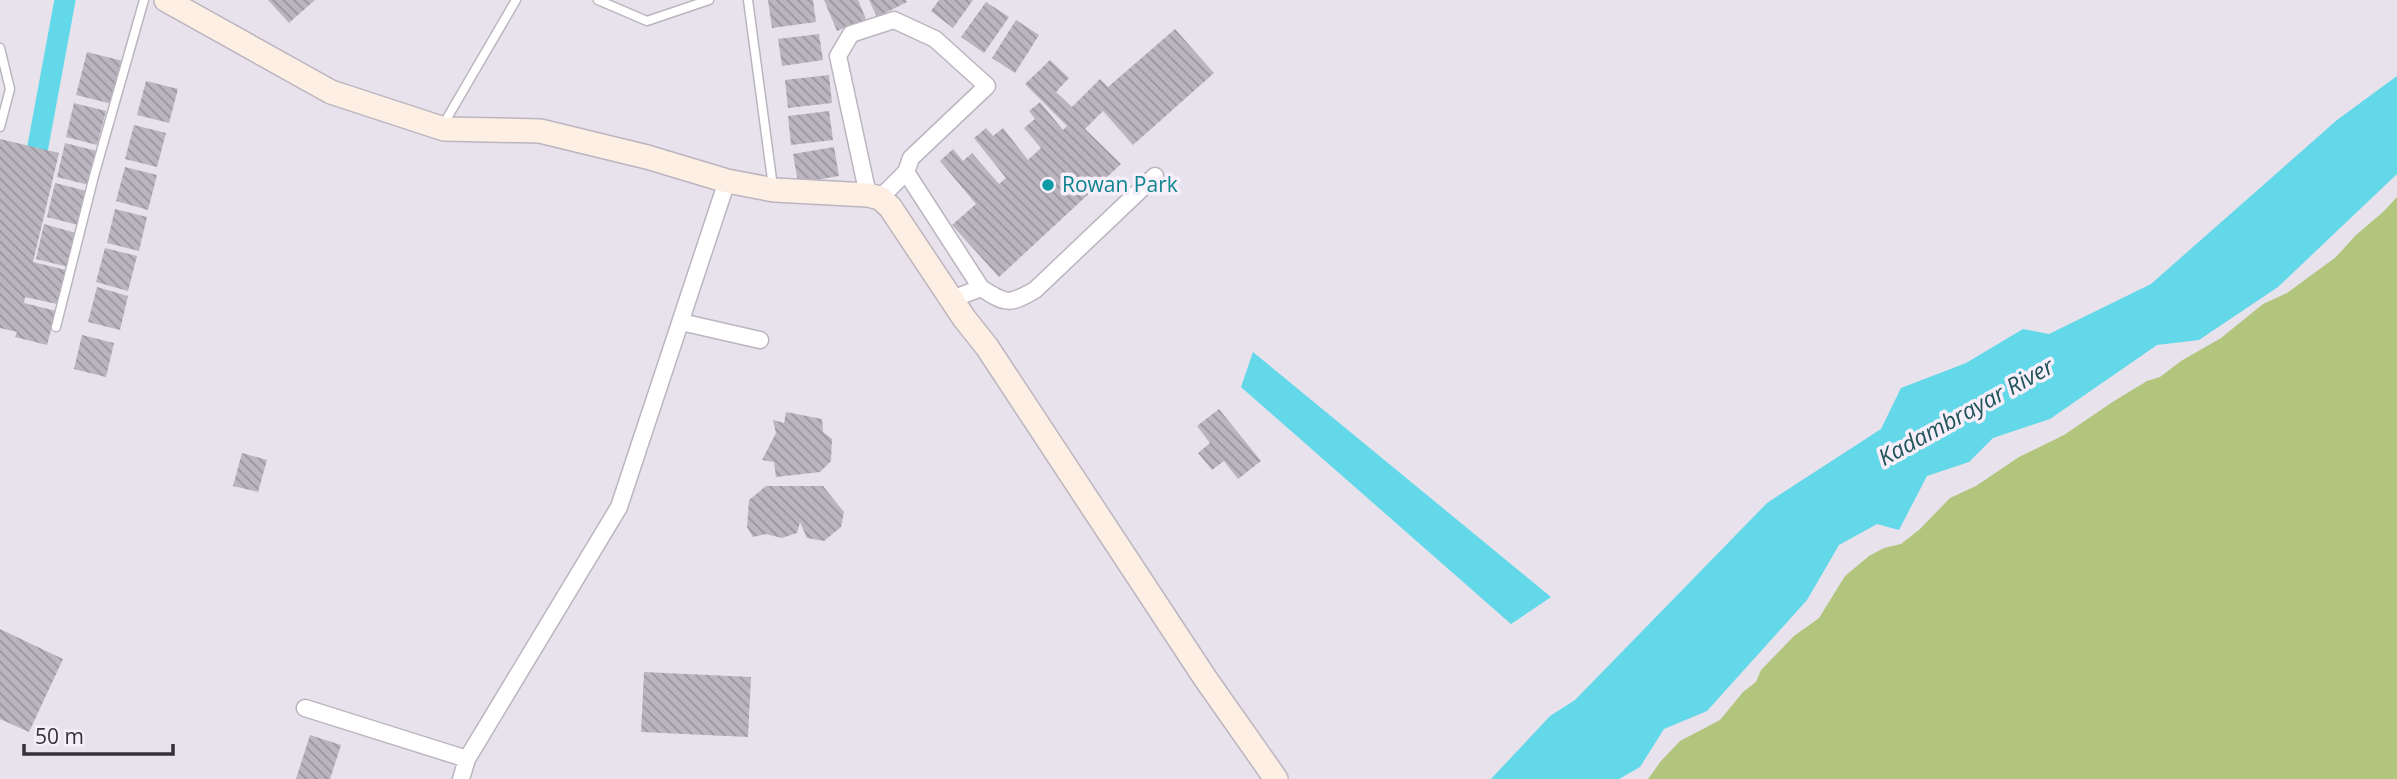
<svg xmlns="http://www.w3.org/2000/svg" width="2397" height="779" font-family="'Open Sans',sans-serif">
  <defs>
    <pattern id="building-back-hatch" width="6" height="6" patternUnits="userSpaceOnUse" patternTransform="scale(1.75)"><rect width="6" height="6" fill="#bbb5c0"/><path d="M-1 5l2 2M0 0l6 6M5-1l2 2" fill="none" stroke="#99949d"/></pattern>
  </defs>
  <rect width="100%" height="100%" fill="#e8e2ed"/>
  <!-- grass -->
  <path fill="#b1c57d" d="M 2397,197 L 2397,779 L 1648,779 L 1661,761 L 1680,741 L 1720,720 L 1743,692 L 1756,682 L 1761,670 L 1794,636 L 1819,618 L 1845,576 L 1869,556 L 1884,548 L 1901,544 L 1920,529 L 1950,498 L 1976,486 L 2019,457 L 2064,435 L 2114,401 L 2147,381 L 2160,377 L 2181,361 L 2221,338 L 2263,304 L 2287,293 L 2336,257 L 2356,235 L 2383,212 Z"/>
  <!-- water -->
  <path fill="#62d8e9" d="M 2397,76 L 2397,174 L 2278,287 L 2199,340 L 2157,345 L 2050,419 L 1993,438 L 1969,462 L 1927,476 L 1899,530 L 1877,524 L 1839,545 L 1807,600 L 1707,711 L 1664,729 L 1640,767 L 1619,779 L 1491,779 L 1550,716 L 1575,700 L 1767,503 L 1881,429 L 1901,388 L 1966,363 L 2023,329 L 2049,334 L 2151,284 L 2337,120 Z
    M 1253,352 L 1551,597 L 1511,624 L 1241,387 Z"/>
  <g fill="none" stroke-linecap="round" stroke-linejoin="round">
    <!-- canal -->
    <path stroke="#62d8e9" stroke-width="21" d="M 33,173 L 65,0"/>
  </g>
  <!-- building -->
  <path fill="url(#building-back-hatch)" d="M 268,0 L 315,0 L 289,23 Z
    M 768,0 L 813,0 L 816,22 L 772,28 Z
    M 824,0 L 858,0 L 866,19 L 837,31 Z
    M 869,0 L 906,0 L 907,2 L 877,17 Z
    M 939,0 L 973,0 L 953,28 L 931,11 Z
    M 986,2 L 1009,17 L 984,53 L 961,37 Z
    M 1016,20 L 1039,35 L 1015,73 L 992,58 Z
    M 1175,29 L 1214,73 L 1133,145 L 1103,111 L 1085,129 L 1121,164 L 999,277 L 952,225 L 976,204 L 940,161 L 953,149 L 963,161 L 972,153 L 999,184 L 1006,178 L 974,138 L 986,128 L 993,136 L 1003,128 L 1028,160 L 1041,148 L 1024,128 L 1035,119 L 1029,111 L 1040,102 L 1063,130 L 1067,126 L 1025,84 L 1050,60 L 1069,78 L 1056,92 L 1072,107 L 1100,79 L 1108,87 Z
    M 819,34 L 823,60 L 782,66 L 778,39 Z
    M 87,52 L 123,61 L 112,104 L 76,95 Z
    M 829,75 L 832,103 L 788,108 L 785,80 Z
    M 146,81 L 178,89 L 169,123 L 137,115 Z
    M 74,103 L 106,111 L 97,145 L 66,137 Z
    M 829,111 L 833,140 L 791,145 L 788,116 Z
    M 134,125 L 166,133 L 157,167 L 125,159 Z
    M 0,139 L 59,153 L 33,262 L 66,270 L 57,304 L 25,297 L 24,303 L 56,311 L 47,345 L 15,337 L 17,332 L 0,328 Z
    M 65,143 L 97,151 L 89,185 L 57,177 Z
    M 834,147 L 839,176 L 798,183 L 793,154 Z
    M 125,167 L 157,175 L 148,210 L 116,201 Z
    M 55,183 L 87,191 L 78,225 L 47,217 Z
    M 115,209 L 147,217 L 139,251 L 107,243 Z
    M 44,224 L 76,233 L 68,267 L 36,259 Z
    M 105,248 L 137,256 L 128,291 L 96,282 Z
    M 97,287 L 128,296 L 120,330 L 88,322 Z
    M 82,335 L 114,343 L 106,377 L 74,369 Z
    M 1219,409 L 1261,461 L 1238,479 L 1224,461 L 1212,470 L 1198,453 L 1210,443 L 1197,426 Z
    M 786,412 L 822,419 L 823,432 L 832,439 L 831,461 L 820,472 L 776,477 L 774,462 L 762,460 L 776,433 L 773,420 L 784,423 Z
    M 242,453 L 267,460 L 258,492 L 233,486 Z
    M 766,486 L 823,486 L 844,512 L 841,527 L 824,541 L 807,538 L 800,522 L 797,533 L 782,538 L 766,534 L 753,537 L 747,527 L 749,500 Z
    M 0,629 L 63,659 L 29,732 L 0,719 Z
    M 644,672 L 751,677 L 748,737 L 641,732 Z
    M 310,735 L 341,745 L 330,779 L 296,779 Z"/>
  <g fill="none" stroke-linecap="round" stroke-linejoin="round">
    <defs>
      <path id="service" d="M 598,0 L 647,21 L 709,0
        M 748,0 L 773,187
        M 0,48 L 10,89 L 0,127
        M 443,125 L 516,0
        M 56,327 L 94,176 L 144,0"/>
      <path id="minor" d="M 906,172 L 981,288
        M 868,195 L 838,56 L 851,34 L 894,20 L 935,39 L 987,86 L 911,158 L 906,172 L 880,198
        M 952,299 L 981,288 C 1006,304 1009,305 1035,290 L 1155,176
        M 681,322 L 760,340
        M 305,708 L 467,759
        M 461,779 L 467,759 L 619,507 L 727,181"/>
      <path id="secondary" d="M 166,0 L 331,92 L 444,129 L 540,131 L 647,157 L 727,181 L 774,190 L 868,195 L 880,198 L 890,207 L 964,318 L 987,347 L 1205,678 L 1276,779"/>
    </defs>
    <!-- service casing -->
    <use href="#service" stroke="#bbb5bf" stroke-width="11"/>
    <!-- minor casing -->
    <use href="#minor" stroke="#bbb5bf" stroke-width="19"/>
    <!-- secondary casing -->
    <use href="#secondary" stroke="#bbb5bf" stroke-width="26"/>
    <!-- service -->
    <use href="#service" stroke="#fff" stroke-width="8"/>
    <!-- minor -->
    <use href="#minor" stroke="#fff" stroke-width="16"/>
    <!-- secondary -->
    <use href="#secondary" stroke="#fdefe4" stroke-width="23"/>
  </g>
  <!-- markers -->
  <circle fill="#0f9aa8" stroke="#f6effa" stroke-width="2.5" cx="1048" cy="185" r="7"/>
  <g text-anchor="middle" stroke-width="7" stroke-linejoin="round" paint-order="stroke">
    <!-- culture labels -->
    <g font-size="21" fill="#0d838f" stroke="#f6effa" text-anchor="start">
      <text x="1062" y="192">Rowan Park</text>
    </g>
    <!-- water labels -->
    <g font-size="23" font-style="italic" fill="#21545b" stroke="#f6effa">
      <text transform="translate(1966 412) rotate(-29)" y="8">Kadambrayar River</text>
    </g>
  </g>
  <!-- scale -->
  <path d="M24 744v10h149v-10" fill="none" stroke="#343236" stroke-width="3.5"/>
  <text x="35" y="744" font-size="21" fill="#343236" stroke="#f6effa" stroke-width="5" paint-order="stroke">50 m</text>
</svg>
